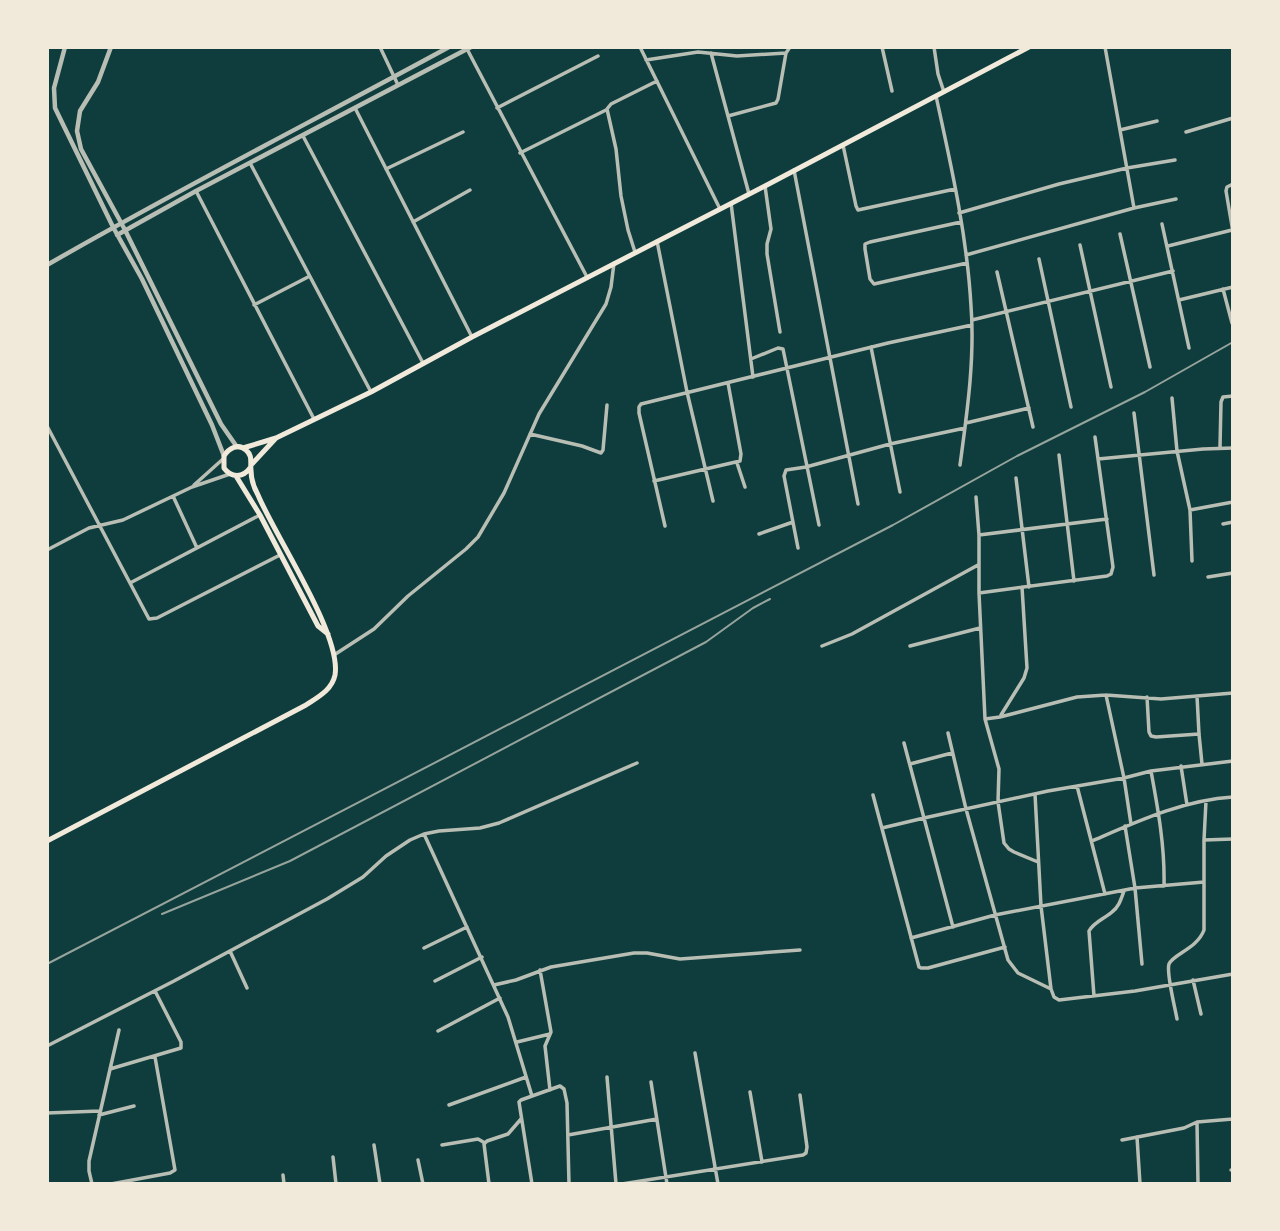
<svg xmlns="http://www.w3.org/2000/svg" width="1280" height="1231" font-family="'Fira Sans Condensed',sans-serif">
  <rect width="100%" height="100%" fill="#0f3d3e"/>
  <g fill="none" stroke-linecap="round" stroke-linejoin="round">
    <!-- minor -->
    <path stroke="#b8beb3" stroke-width="3.5" d="M 380,47 L 398,85
      M 640,47 L 720,209
      M 882,47 L 892,91
      M 934,47 L 938,74 L 944,92
      M 1105,47 L 1134,208
      M 467,49 L 587,277
      M 711,53 L 749,194
      M 646,60 L 698,52 L 737,56 L 786,53
      M 936,96 C 951,165 967,235 971,306 C 975,359 967,413 960,465
      M 355,108 L 472,337
      M 497,108 L 598,56
      M 728,116 L 776,103 L 778,99 L 786,53 L 790,47
      M 1120,130 L 1157,121
      M 1186,132 L 1233,118
      M 303,136 L 423,363
      M 843,145 L 856,206 L 858,210 L 955,189
      M 520,153 L 606,110
      M 250,163 L 371,392
      M 386,169 L 463,132
      M 794,170 L 858,504
      M 1233,184 L 1227,187 L 1226,191 L 1233,232
      M 765,186 L 771,229 L 767,244 L 767,254 L 780,332
      M 196,191 L 314,419
      M 731,203 L 753,377
      M 959,213 L 1059,184 L 1127,168 L 1175,160
      M 413,222 L 470,190
      M 961,222 L 870,242 L 865,244 L 865,249 L 870,279 L 874,284 L 967,263
      M 1162,224 L 1189,348
      M 1120,234 L 1150,367
      M 657,241 L 687,392 L 713,501
      M 1080,245 L 1111,387
      M 1168,246 L 1232,230
      M 635,252 L 628,230 L 621,196 L 616,149 L 607,109 L 611,104 L 657,81
      M 966,255 L 1134,208 L 1176,199
      M 1039,259 L 1071,407
      M 997,272 L 1033,427
      M 1223,289 L 1232,323
      M 1179,300 L 1233,287
      M 254,305 L 308,277
      M 972,320 L 1173,271
      M 871,347 L 900,492
      M 751,359 L 778,348 L 783,349 L 819,525
      M 1172,398 L 1177,451 L 1190,510 L 1192,561
      M 1134,413 L 1154,575
      M 966,423 L 1029,408
      M 47,426 L 149,619 L 157,618 L 280,555
      M 530,434 L 582,446 L 601,453 L 603,450 L 607,405
      M 1220,447 L 1221,402 L 1223,397 L 1233,396
      M 1059,455 L 1074,581
      M 1098,459 L 1203,449 L 1233,448
      M 737,463 L 745,487
      M 1016,478 L 1029,587
      M 654,481 L 740,461 L 741,454 L 728,383
      M 194,485 L 223,459
      M 173,496 L 197,548
      M 976,497 L 979,535 L 979,593 L 985,719 L 999,769 L 998,802 L 1004,843 L 1009,849 L 1014,852 L 1038,862
      M 1190,510 L 1233,502
      M 1223,524 L 1233,522
      M 665,526 L 639,413 L 639,407 L 641,404 L 888,343 L 972,325
      M 759,534 L 793,522
      M 979,535 L 1107,519
      M 798,548 L 784,476 L 786,470 L 806,467 L 890,444 L 965,428
      M 47,550 L 89,528 L 123,520 L 192,487 L 230,474
      M 1208,577 L 1233,573
      M 130,583 L 260,515
      M 979,593 L 1107,576 L 1111,574 L 1113,567 L 1095,437
      M 822,646 L 852,634 L 978,565
      M 910,646 L 980,628
      M 334,655 L 374,629 L 408,596 L 466,549 L 478,537 L 504,493 L 539,414 L 606,304 L 611,287 L 614,263
      M 1106,695 L 1124,778 L 1131,824
      M 1197,696 L 1199,734 L 1202,764
      M 1147,697 L 1149,732 L 1151,736 L 1156,737 L 1199,734
      M 1001,715 L 1024,678 L 1027,668 L 1022,587
      M 985,719 L 1000,717 L 1077,697 L 1106,695 L 1161,699 L 1233,693
      M 948,733 L 966,809 L 1008,960 L 1018,973 L 1051,989
      M 904,743 L 953,927
      M 910,764 L 952,753
      M 1181,766 L 1187,805
      M 1151,771 C 1158,809 1165,847 1164,886
      M 1077,786 L 1105,894
      M 1035,794 L 1041,906 L 1051,989 L 1054,997 L 1059,1000 L 1135,991 L 1233,974
      M 873,795 L 919,967 L 921,968 L 928,968 L 1005,947
      M 1125,826 L 1135,888 L 1142,964
      M 882,828 L 924,818 L 1048,791 L 1124,778 L 1151,771 L 1233,761
      M 424,834 L 508,1017 L 532,1096
      M 1204,840 L 1233,839
      M 1092,841 C 1136,822 1183,800 1233,797
      M 911,938 L 995,915 L 1135,888 L 1204,882
      M 424,948 L 467,927
      M 230,951 L 247,988
      M 540,970 L 551,1032 L 545,1046 L 550,1090
      M 1193,980 L 1201,1014
      M 435,981 L 482,957
      M 494,985 L 516,980 L 551,967 L 634,953 L 647,953 L 680,959 L 800,950
      M 1094,996 L 1089,931 C 1094,922 1104,919 1112,912 C 1119,907 1121,899 1124,891
      M 1177,1019 C 1175,1007 1166,973 1169,964 C 1173,954 1197,949 1204,930 L 1204,840 L 1206,801
      M 438,1031 L 500,998
      M 517,1042 L 550,1034
      M 47,1046 L 174,981 L 327,899 L 363,877 L 386,856 L 410,840 L 424,834 L 439,831 L 480,828 L 499,823 L 637,763
      M 695,1053 L 718,1184
      M 110,1069 L 181,1048 L 181,1042 L 155,991
      M 607,1077 L 616,1184
      M 651,1082 L 667,1184
      M 750,1092 L 762,1162
      M 449,1105 L 526,1077
      M 47,1113 L 100,1111
      M 99,1115 L 134,1106
      M 1197,1122 L 1198,1184
      M 568,1135 L 657,1119
      M 1137,1137 L 1140,1184
      M 1122,1140 L 1184,1128 L 1197,1122 L 1233,1119
      M 374,1145 L 380,1184
      M 442,1145 L 478,1139 L 485,1143
      M 333,1157 L 336,1184
      M 418,1160 L 423,1184
      M 1231,1170 L 1233,1170
      M 283,1175 L 284,1184
      M 92,1184 L 89,1171 L 89,1161 L 119,1030
      M 111,1184 L 170,1173 L 175,1170 L 155,1057
      M 489,1184 L 484,1144 L 487,1141 L 508,1134 L 521,1119
      M 532,1184 L 519,1102 L 521,1100 L 560,1086 L 564,1089 L 567,1103 L 569,1184
      M 622,1184 L 803,1155 L 806,1153 L 807,1147 L 800,1095"/>
    <!-- tertiary -->
    <path stroke="#b8beb3" stroke-width="4.5" d="M 65,47 L 54,88 L 55,108 L 113,227 L 142,279 L 212,425 L 224,456
      M 111,47 L 98,82 L 80,111 L 77,131 L 81,149 L 125,230 L 221,424 L 237,447
      M 117,235 L 196,191 L 471,47
      M 47,265 C 179,189 315,120 449,47"/>
    <!-- primary -->
    <path stroke="#f1e9da" stroke-width="5" d="M 243,448 L 276,438 L 371,392 L 472,337 L 765,186 L 1029,47
      M 252,464 L 276,438
      M 236,476 L 260,515 L 318,626 L 328,634
      M 47,841 L 306,705 C 318,697 332,690 335,675 C 342,635 275,536 258,495 C 254,488 251,478 251,470 C 250,462 253,456 246,450 C 238,443 229,448 224,456 L 224,468 C 231,478 243,478 250,468"/>
    <!-- rail -->
    <path stroke="#97a49c" stroke-width="2" d="M 162,914 L 290,861 L 706,642 L 753,608 L 770,599
      M 47,964 L 893,525 L 1017,456 L 1145,392 L 1233,342"/>
  </g>
  <!-- border -->
  <rect width="1280" height="1231" fill="none" stroke="#f1e9da" stroke-width="98"/>
</svg>
